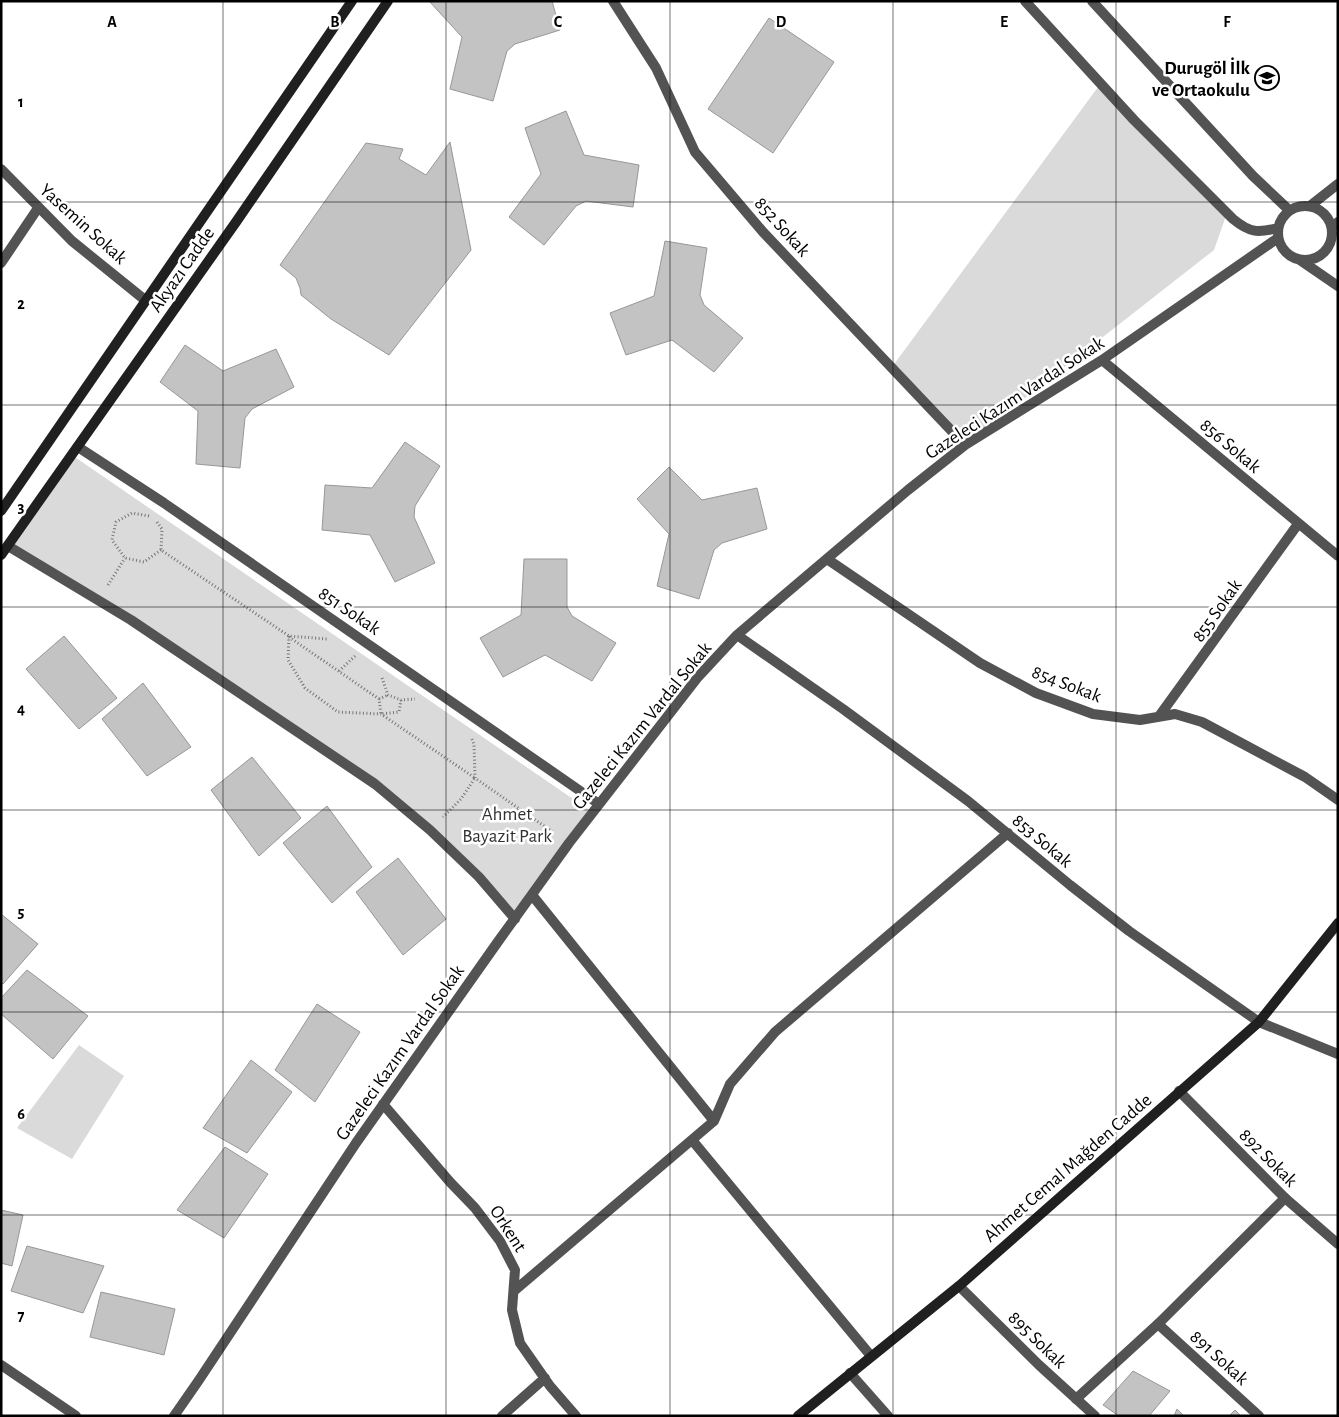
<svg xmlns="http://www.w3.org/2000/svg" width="1339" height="1417" font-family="'Alegreya Sans',sans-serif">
  <rect width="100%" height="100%" fill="#fff"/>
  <!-- green -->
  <path fill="#dadada" d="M 1101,83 L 1227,213 L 1214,250 L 965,445 L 892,367 Z
    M 69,453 L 592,812 L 515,919 L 479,877 L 375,784 L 10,542 Z
    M 79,1045 L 124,1076 L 72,1159 L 17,1128 Z"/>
  <!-- building -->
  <path fill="#c3c3c3" stroke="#979797" d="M 552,1 L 560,30 L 515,44 L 507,51 L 493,101 L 450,89 L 462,37 L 429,1 Z
    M 769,18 L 834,62 L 773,153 L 708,109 Z
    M 566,111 L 584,155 L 639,165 L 633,207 L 586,201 L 576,206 L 544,245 L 509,217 L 541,174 L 525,128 Z
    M 450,142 L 471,250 L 389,355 L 331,319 L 301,295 L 300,288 L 296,278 L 280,265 L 366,143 L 403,149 L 399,159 L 426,175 Z
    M 665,241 L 707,248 L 700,295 L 704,305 L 743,338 L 714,372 L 672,340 L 626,355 L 610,313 L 654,296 Z
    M 185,345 L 223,371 L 276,349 L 294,387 L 252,409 L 245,418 L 240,468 L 196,464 L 198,411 L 160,382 Z
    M 405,442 L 440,466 L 415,506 L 414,517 L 435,563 L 395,582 L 370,535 L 322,530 L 325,485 L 372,488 Z
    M 669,467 L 702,500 L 757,488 L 767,529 L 722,543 L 714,550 L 699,599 L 657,586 L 669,534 L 637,499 Z
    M 524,559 L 567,559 L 567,607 L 572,616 L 616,643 L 592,681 L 545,655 L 503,677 L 480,638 L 521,615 Z
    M 64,636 L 117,698 L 79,729 L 26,669 Z
    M 143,683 L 191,747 L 147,776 L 102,719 Z
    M 252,757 L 301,818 L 259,856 L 211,790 Z
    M 327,806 L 372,867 L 332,903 L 283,843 Z
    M 398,858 L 446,919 L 403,955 L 356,892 Z
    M 1,914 L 38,944 L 3,984 L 1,983 Z
    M 27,970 L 88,1016 L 53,1059 L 1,1014 L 1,998 Z
    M 317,1004 L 360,1032 L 315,1102 L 275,1070 Z
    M 251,1060 L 292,1092 L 247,1153 L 203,1128 Z
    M 225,1147 L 268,1174 L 224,1238 L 177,1210 Z
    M 1,1210 L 23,1215 L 12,1266 L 1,1263 Z
    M 27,1246 L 104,1266 L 83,1313 L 11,1291 Z
    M 101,1292 L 175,1309 L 164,1355 L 90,1337 Z
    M 1133,1371 L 1170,1391 L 1149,1416 L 1119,1416 L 1103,1405 Z
    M 1177,1409 L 1184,1416 L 1174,1416 Z
    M 1235,1410 L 1241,1416 L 1229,1416 Z"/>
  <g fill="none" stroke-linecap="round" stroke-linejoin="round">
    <!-- path -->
    <path stroke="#757575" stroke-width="3" stroke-dasharray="1 2.5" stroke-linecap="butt" d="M 149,516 L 132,513 L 116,522 L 112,540 L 125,558 L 144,562 L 161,550
      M 157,522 L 162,529 L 161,550 L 289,636 L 327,639
      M 108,585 L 125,558
      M 289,636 L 288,660 L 305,688 L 338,712 L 381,714 L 475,778 L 461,799 L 443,817
      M 289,637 L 379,699 L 381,714 L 399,712 L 401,700
      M 339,671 L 355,656
      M 382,678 L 388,695 L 401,700 L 415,699
      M 379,699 L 388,695
      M 472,739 L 474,744 L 475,778 L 554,833"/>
    <!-- service -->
    <path stroke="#535353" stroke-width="10" d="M 1076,1399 L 1158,1324 L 1285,1198"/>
    <!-- minor -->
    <path stroke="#535353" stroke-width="10" d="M 613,1 L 656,68 L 695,152 L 763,232 L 965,445
      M 1,169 L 72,241 L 145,300
      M 1310,206 L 1338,184
      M 1332,228 L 1338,222
      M 1,263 L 38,208
      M 1102,360 L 1338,556
      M 78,447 L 164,503 L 599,804
      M 8,546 L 131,620 L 375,784 L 430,830 L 479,877 L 515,919
      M 827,559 L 980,663 L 1036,693 L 1093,714 L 1140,720 L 1175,714 L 1202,722 L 1305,777 L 1338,800
      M 737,635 L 843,709 L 968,801 L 1070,885 L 1129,931 L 1259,1022 L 1338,1054
      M 1160,715 L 1298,524
      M 532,895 L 714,1121
      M 1179,1091 L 1285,1198 L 1338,1244
      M 383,1104 L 450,1182 L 475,1208 L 500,1241 L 515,1270 L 512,1310 L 520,1343 L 550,1386 L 576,1416
      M 692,1140 L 871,1356
      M 959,1286 L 1039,1365 L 1095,1416
      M 514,1291 L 714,1121 L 730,1084 L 775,1032 L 1008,833
      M 1158,1324 L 1259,1416
      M 1,1365 L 76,1416
      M 850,1373 L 888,1416
      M 174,1416 L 199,1380 L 356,1143 L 497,943 L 569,843 L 698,677 L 737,635 L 908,490 L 965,445 L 1102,360 L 1278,238
      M 502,1416 L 545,1378"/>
    <!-- tertiary -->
    <path stroke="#535353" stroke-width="10" d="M 1025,1 L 1134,120 L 1233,219 C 1250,233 1258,233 1278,228
      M 1092,1 L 1253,176 L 1289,210
      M1278 233a27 27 0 1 1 54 0a27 27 0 1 1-54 0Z
      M 1300,260 L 1338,286"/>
    <!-- secondary -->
    <path stroke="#202020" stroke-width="10" d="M 1,511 L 352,1
      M 1,555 L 236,222 L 388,1
      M 798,1416 L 959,1286 L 1259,1022 L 1338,923"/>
  </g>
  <!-- grid -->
  <path fill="none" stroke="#000" stroke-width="1" stroke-opacity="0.55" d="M 223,1 L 223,1416M 446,1 L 446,1416M 670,1 L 670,1416M 893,1 L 893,1416M 1116,1 L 1116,1416M 1,202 L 1338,202M 1,405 L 1338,405M 1,607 L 1338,607M 1,810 L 1338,810M 1,1012 L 1338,1012M 1,1215 L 1338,1215"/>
  <!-- icons -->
  <defs>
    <symbol id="school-ring" viewBox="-11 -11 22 22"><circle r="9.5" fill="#fff" stroke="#000" stroke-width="1.5"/><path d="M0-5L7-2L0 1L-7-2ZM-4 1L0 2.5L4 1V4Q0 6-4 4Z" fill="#000"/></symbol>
  </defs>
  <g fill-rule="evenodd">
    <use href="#school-ring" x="1253" y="64" width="28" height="28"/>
  </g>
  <g text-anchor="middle" stroke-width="5" stroke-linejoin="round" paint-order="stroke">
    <!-- poi labels -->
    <g font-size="19" font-weight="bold" fill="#000" stroke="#fff" text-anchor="end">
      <text x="1250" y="74">Durugöl İlk<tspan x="1250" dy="22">ve Ortaokulu</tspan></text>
    </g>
    <!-- street labels -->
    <g font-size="19" fill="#000" stroke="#fff">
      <text transform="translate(84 223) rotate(42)" y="7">Yasemin Sokak</text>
      <text transform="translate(783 226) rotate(48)" y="7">852 Sokak</text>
      <text transform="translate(181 269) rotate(-55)" y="7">Akyazı Cadde</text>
      <text transform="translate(1014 397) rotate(-33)" y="7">Gazeleci Kazım Vardal Sokak</text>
      <text transform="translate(1231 445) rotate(40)" y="7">856 Sokak</text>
      <text transform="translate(350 610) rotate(34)" y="7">851 Sokak</text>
      <text transform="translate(1216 610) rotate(-55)" y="7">855 Sokak</text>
      <text transform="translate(1067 683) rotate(21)" y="7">854 Sokak</text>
      <text transform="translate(641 725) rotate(-51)" y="7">Gazeleci Kazım Vardal Sokak</text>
      <text transform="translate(1043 840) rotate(40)" y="7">853 Sokak</text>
      <text transform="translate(399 1052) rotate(-55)" y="7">Gazeleci Kazım Vardal Sokak</text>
      <text transform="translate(1269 1157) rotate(45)" y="7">892 Sokak</text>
      <text transform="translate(1067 1167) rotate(-41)" y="7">Ahmet Cemal Mağden Cadde</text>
      <text transform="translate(509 1228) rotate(57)" y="7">Orkent</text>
      <text transform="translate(1038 1339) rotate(44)" y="7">895 Sokak</text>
      <text transform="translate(1220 1357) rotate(42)" y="7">891 Sokak</text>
    </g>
    <!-- park labels -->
    <g font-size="19" fill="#313131" stroke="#fff">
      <text x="507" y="820">Ahmet<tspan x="507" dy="22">Bayazit Park</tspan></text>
    </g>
  </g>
  <g font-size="16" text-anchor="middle" font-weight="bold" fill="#000" stroke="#fff" stroke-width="5" stroke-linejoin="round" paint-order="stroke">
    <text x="112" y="27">A</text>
    <text x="335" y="27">B</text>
    <text x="558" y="27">C</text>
    <text x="781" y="27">D</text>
    <text x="1004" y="27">E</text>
    <text x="1227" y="27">F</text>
    <text x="21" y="107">1</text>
    <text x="21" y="309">2</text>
    <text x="21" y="512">3</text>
    <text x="21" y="714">4</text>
    <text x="21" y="917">5</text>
    <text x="21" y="1119">6</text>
    <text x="21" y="1321">7</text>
  </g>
  <!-- border -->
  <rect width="1339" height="1417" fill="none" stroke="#000000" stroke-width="5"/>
</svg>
